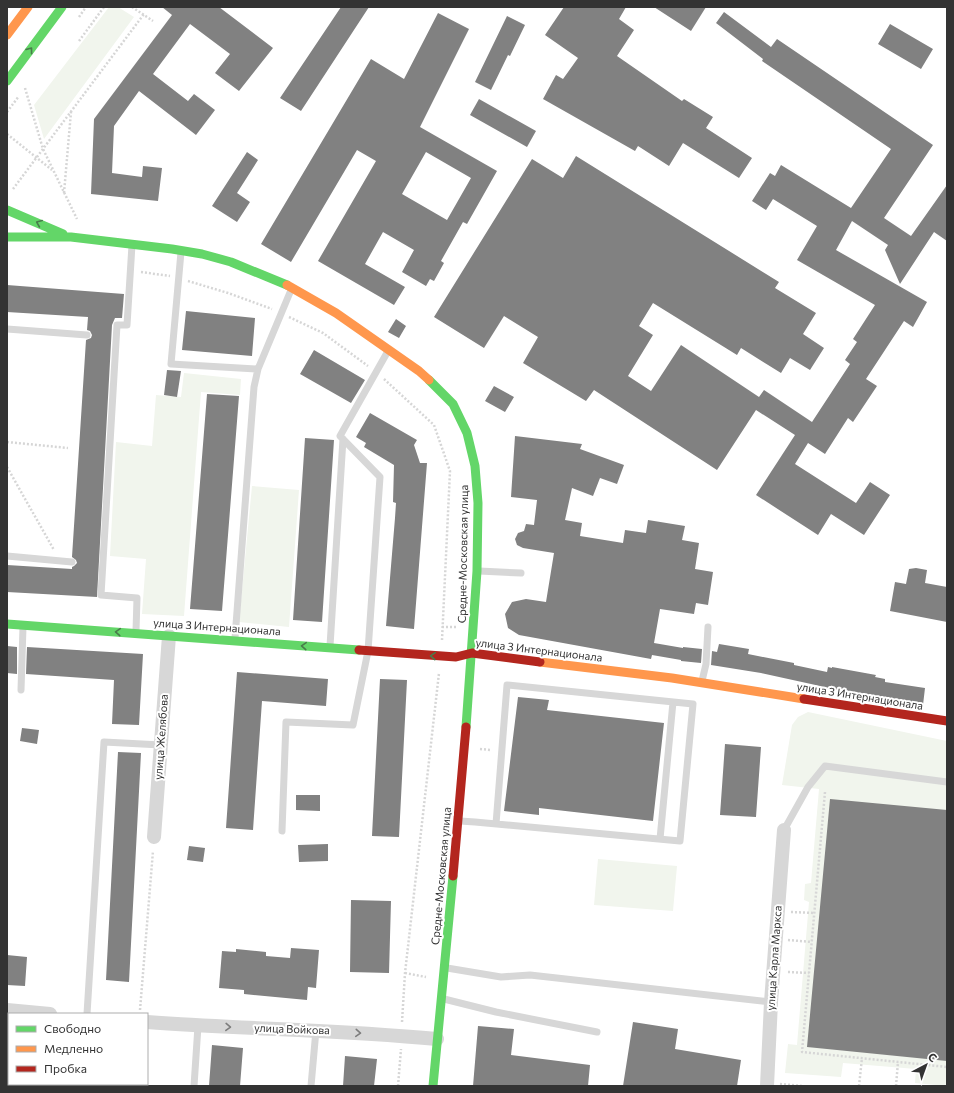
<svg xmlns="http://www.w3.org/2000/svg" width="954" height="1093" font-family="Commissioner,sans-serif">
  <rect width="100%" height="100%" fill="#fff"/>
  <!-- green -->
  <path fill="#f1f5ed" d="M 109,7 L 118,7 L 134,17 L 44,139 L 34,105 Z
    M 184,373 L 241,379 L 240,395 L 201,392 L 184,616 L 142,614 L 146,559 L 110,556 L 116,442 L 152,446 L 156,395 L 181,397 Z
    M 252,486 L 299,490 L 289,627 L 239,622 Z
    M 808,712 L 947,741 L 947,1086 L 915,1083 L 916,1069 L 843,1063 L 841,1077 L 785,1073 L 788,1044 L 797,1045 L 809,902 L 804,900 L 805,884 L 811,883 L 819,789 L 782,785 L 792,725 L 798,717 Z
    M 598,859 L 677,866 L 673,911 L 594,905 Z"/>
  <!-- building -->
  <path fill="#818181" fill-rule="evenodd" d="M 162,7 L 219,7 L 273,48 L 239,91 L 215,73 L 230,54 L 190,24 L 153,74 L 188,101 L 194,94 L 215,110 L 196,135 L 139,91 L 114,126 L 112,173 L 142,177 L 143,166 L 162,168 L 158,201 L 91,194 L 94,119 L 172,15 Z
    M 341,7 L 369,7 L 301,111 L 280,98 Z
    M 564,7 L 626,7 L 619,19 L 634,30 L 617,56 L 682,101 L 684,99 L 713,117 L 706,128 L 752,158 L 739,178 L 683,143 L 669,166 L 638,146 L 635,151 L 543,99 L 556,75 L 563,79 L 578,58 L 545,35 Z
    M 654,7 L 706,7 L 691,31 Z
    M 724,12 L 771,47 L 777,39 L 933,145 L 884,218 L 911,236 L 947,185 L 947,241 L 934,232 L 900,284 L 885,250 L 888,245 L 852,221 L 836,250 L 927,302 L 913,327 L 904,321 L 866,379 L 877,386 L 853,422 L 848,418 L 825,454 L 808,443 L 795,464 L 856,503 L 870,482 L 890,495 L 864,535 L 831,514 L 818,535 L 756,495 L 795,435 L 756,410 L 717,470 L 594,390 L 586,401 L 523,363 L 538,337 L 504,316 L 484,348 L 434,317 L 532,159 L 563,178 L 576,156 L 779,282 L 775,288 L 816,313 L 803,334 L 824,348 L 810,370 L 790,358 L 781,373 L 741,348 L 737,355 L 653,303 L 639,326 L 653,335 L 628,376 L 651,391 L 681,345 L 759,397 L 764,390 L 812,422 L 850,364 L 845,360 L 857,342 L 853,339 L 875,305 L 797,260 L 817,226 L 773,199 L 766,210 L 752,201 L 770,173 L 775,176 L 781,165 L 851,208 L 891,149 L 762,61 L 763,59 L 716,23 Z
    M 438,13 L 469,29 L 420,127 L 497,171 L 467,224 L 463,222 L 441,261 L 444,263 L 434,281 L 430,279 L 426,286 L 402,272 L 414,250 L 383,232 L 365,264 L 405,287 L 394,305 L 318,261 L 376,161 L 357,150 L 291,262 L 261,244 L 371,59 L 404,79 ZM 426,152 L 471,178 L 447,220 L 402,194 Z
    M 507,16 L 525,25 L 510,56 L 508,55 L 491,90 L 475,82 Z
    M 890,24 L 933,49 L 921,69 L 878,44 Z
    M 479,99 L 536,131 L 527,147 L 470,115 Z
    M 247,152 L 258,160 L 237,193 L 250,202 L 237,222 L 212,206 Z
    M 7,285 L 124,294 L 122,318 L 115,318 L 112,325 L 97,597 L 7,592 L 7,565 L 72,569 L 72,567 L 74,566 L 77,563 L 76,560 L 72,557 L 86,340 L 91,338 L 92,335 L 90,331 L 87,330 L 88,317 L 7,312 Z
    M 186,311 L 255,318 L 252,356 L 182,350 Z
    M 396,319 L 406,326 L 399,338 L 388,332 Z
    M 314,350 L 365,380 L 351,403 L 300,374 Z
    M 167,370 L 181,371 L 177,397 L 164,395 Z
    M 494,386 L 514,397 L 505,412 L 485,401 Z
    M 207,394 L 239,396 L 222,611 L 190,609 Z
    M 370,413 L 417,440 L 414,445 L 420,463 L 427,463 L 414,629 L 386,626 L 395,518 L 396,503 L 393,502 L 394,465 L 364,447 L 366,443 L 356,437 Z
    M 515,436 L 582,444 L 580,449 L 624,465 L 617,484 L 600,478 L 593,496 L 572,488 L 565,520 L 582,523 L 580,536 L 623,543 L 625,530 L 646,533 L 648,520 L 685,526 L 682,540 L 699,543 L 695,569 L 713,572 L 708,605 L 696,603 L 694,614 L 660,609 L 654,643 L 683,648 L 683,647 L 702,649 L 701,663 L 681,661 L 681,660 L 652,655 L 651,659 L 519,635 L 508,628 L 505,614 L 512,602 L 526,599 L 546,602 L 554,553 L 523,548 L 517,545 L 515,539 L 518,533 L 524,531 L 526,524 L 534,525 L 537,500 L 511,497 Z
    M 305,438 L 334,440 L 322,622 L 293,620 Z
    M 916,568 L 927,570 L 925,583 L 947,587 L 947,622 L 890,611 L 895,582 L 906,584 L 909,569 Z
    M 719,644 L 749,649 L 748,654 L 794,663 L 794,665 L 827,672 L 828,667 L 832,668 L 832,667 L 876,675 L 875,677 L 885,679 L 885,682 L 925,688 L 923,705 L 852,693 L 761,673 L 711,665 L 712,651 L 717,652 Z
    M 7,646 L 17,647 L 17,674 L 7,673 Z
    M 27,647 L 143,654 L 139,725 L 112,724 L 114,680 L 26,674 Z
    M 237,672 L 328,679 L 326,706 L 262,701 L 253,830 L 226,828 Z
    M 380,679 L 407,680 L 399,837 L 372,836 Z
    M 518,697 L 549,700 L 547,710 L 664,723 L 653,821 L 539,808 L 539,815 L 504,811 Z
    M 22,728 L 39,730 L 37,744 L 20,741 Z
    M 725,744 L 761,747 L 756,817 L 720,815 Z
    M 118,752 L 141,753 L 129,982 L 106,980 Z
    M 296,795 L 320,795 L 320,811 L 296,810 Z
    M 830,799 L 947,810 L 947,1061 L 807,1047 Z
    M 328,844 L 328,861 L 299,862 L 298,845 Z
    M 189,846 L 205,848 L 203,862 L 187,860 Z
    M 351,900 L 391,901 L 389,973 L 350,972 Z
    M 291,948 L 319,950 L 316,988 L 308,987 L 307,1000 L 244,994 L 244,990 L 219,988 L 222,951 L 236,952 L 236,949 L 266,952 L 266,956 L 290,958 Z
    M 7,955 L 27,957 L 25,986 L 7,985 Z
    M 633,1022 L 678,1029 L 675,1049 L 741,1060 L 737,1086 L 623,1086 Z
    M 478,1026 L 514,1029 L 511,1055 L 590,1065 L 588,1086 L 473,1086 Z
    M 212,1045 L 243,1048 L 240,1086 L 209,1086 Z
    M 345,1056 L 377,1059 L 374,1086 L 343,1086 Z"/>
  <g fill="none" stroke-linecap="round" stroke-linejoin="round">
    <!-- path -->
    <path stroke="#d6d6d6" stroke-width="2.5" stroke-dasharray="2 2" stroke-linecap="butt" d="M 132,7 L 153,21
      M 79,17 L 86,7
      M 79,41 L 104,7
      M 25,88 L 43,149 L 77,219
      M 7,112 L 19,96
      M 7,134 L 52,170
      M 13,189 L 144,14
      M 64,193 L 71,112
      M 141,272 L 170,276
      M 188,281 L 228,293 L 272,309
      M 289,317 L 323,333 L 368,366
      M 384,379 L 434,425 L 450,471 L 442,640
      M 7,442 L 68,448
      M 7,467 L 54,550
      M 442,627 L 457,627
      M 480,749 L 491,750
      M 825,792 L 802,1052 L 947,1067
      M 791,912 L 814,913
      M 788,940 L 812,942
      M 788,972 L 809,973
      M 405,973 L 426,977
      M 140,1010 L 153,851
      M 402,1022 L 405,973 L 439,673
      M 780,1084 L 803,1086
      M 398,1086 L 401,1049
      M 859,1086 L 862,1058
      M 896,1086 L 898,1062"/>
    <!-- lane -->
    <path stroke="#d7d7d7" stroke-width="7" d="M 132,245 L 127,325 L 117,325 L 101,595 L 137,598 L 136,631
      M 181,252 L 171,364 L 258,369
      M 7,329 L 87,335
      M 7,556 L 72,562
      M 479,571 L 521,573
      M 235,638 L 254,387 L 258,369 L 291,290
      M 330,646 L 343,439
      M 702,681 L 706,664 L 708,627
      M 21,690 L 23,627
      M 460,821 L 475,822 L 680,841 L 693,704 L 507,685 L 496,824
      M 784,830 L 808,787 L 825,766 L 947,782
      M 282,831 L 286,722 L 353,725 L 368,651 L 380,477 L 340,436 L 388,351
      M 660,839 L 673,702
      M 447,968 L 501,977 L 530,975 L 771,1002
      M 444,999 L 496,1012 L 597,1032
      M 87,1014 L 104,742 L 161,745
      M 115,1086 L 116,1084
      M 194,1086 L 198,1026
      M 311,1086 L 316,1030"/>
    <!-- street -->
    <path stroke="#d7d7d7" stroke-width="14" d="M 154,837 L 169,636
      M 7,1010 L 50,1014
      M 147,1022 C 244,1029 341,1030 437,1039
      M 767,1086 L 771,1002 L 784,830"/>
    <!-- fast -->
    <path stroke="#63d668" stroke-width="9" d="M 7,81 L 62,7
      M 7,210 L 63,234
      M 7,237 L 71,237 L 172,249 L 202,254 L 231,262 L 287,285
      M 429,380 L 453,404 L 467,433 L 475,466 L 478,503 L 477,571 L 466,727
      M 7,624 L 359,650
      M 433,1086 L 453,876"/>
    <!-- slow -->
    <path stroke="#ff974d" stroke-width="9" d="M 7,35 L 28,7
      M 287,285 L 336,313 L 419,371 L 429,380
      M 540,662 L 672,678 L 804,699"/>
    <!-- jam -->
    <path stroke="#b3261e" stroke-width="9" d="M 359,650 L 456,657 L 472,653 L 540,662
      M 804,699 L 947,721
      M 453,876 L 466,727"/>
  </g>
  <!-- one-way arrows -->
  <defs><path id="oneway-chevron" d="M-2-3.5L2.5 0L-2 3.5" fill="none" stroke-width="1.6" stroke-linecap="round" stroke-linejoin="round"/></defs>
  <g stroke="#497c4b">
    <use href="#oneway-chevron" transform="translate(30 50) rotate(-53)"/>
    <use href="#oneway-chevron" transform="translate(39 223) rotate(-157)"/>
    <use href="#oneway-chevron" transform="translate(118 632) rotate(-176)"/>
    <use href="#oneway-chevron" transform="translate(304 646) rotate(-176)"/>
    <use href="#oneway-chevron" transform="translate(433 656) rotate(-176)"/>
  </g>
  <g stroke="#7d7d7d">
    <use href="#oneway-chevron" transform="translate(228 1027) rotate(2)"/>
    <use href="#oneway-chevron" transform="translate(358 1033) rotate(4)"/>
  </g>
  <g text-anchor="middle" stroke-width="4" stroke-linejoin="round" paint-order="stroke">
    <!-- street labels -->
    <g font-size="11" fill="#333" stroke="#fff">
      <text transform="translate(463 554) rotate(-89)" y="4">Средне-Московская улица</text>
      <text transform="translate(217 627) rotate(4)" y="4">улица 3 Интернационала</text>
      <text transform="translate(539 650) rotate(7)" y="4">улица 3 Интернационала</text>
      <text transform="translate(860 696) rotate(9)" y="4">улица 3 Интернационала</text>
      <text transform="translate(161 737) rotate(-86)" y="4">улица Желябова</text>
      <text transform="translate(441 876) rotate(-85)" y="4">Средне-Московская улица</text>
      <text transform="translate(774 958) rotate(-86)" y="4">улица Карла Маркса</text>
      <text transform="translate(292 1029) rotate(2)" y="4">улица Войкова</text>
    </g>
  </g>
  <!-- border -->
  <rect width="954" height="1093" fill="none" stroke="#333333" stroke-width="16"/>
  <!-- legend -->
  <rect x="8" y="1013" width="140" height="72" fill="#ffffff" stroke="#adadad"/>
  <rect x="16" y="1026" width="20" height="6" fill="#63d668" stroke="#adadad"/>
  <text x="44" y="1033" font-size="12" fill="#333333">Свободно</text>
  <rect x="16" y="1046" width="20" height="6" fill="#ff974d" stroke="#adadad"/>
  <text x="44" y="1053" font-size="12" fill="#333333">Медленно</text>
  <rect x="16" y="1066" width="20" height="6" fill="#b3261e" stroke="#adadad"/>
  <text x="44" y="1073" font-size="12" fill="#333333">Пробка</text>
  <!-- north arrow -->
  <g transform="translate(926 1065) rotate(41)" stroke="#ffffff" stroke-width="3" paint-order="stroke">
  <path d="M0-3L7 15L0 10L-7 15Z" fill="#333333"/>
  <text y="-6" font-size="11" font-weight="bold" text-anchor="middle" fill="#333333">С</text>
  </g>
</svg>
